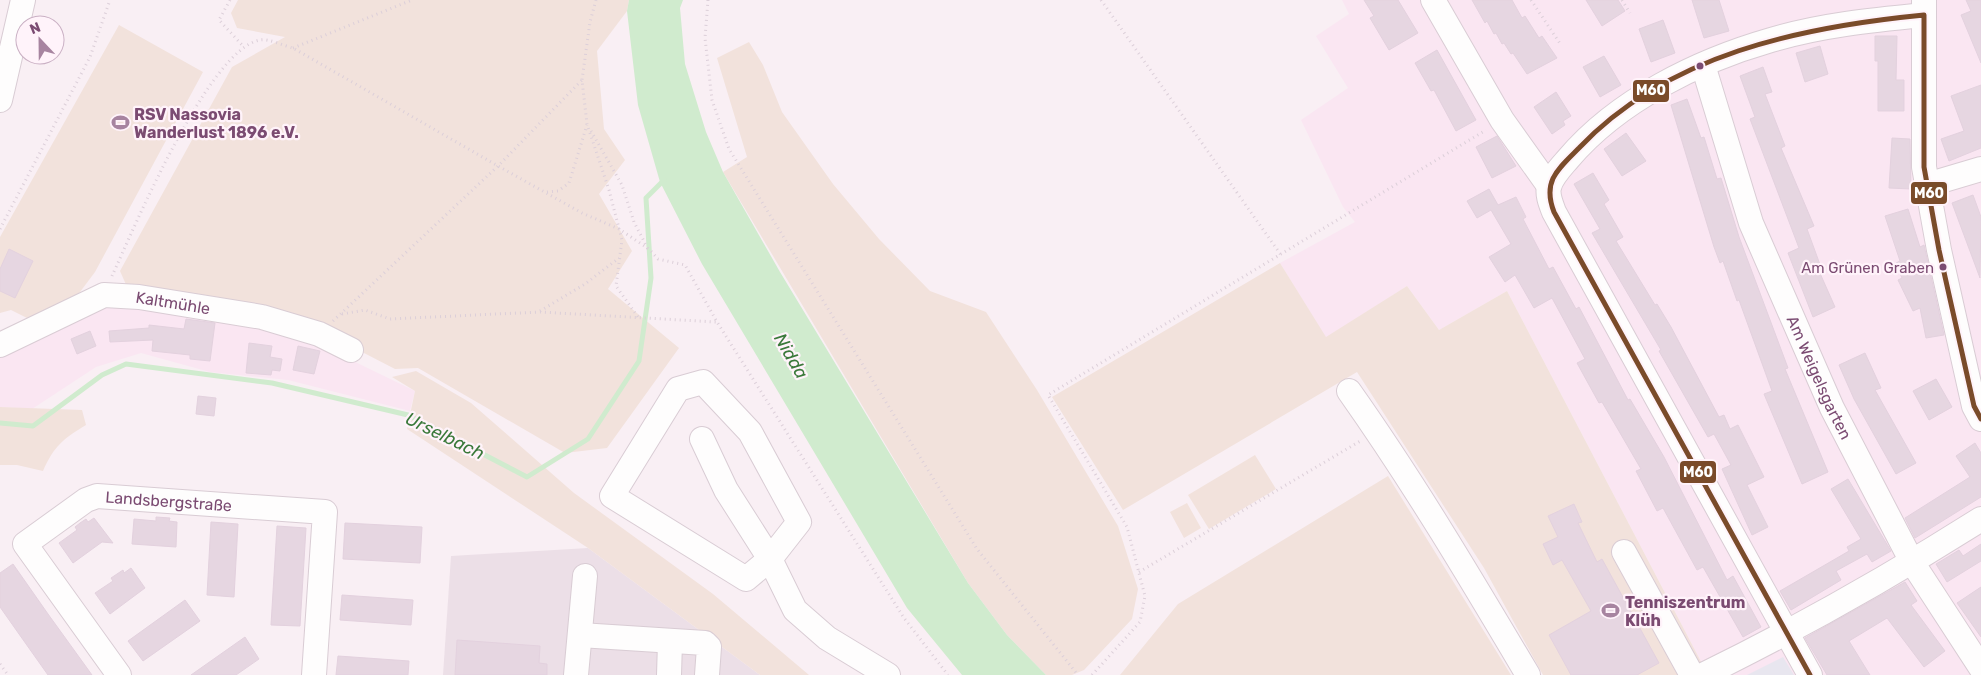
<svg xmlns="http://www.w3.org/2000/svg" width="1981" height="675" font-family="Rubik,sans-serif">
  <rect width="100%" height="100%" fill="#f9eff4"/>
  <!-- residential -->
  <path fill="#fae6f2" d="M 1342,0 L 1981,0 L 1981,675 L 1708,675 L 1507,291 L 1439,330 L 1407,286 L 1326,338 L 1280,263 L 1355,222 L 1343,207 L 1301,120 L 1348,88 L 1316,36 L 1349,14 Z
    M 107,302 L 236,318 L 314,342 L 415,391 L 410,411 L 288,380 L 210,372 L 141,353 L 96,367 L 32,409 L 0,407 L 0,354 Z"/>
  <!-- industrial -->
  <path fill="#ecdfe7" d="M 588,548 L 760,675 L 443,675 L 451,556 Z"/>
  <!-- education -->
  <path fill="#e8e6ef" d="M 1783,657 L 1794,675 L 1747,675 Z"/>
  <!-- green -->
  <path fill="#f2e2dc" d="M 238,0 L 629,0 L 627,11 L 597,51 L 604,129 L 625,160 L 599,194 L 632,251 L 608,289 L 679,348 L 607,448 L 565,453 L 418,368 L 395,369 L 304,322 L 128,289 L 120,271 L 232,67 L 285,37 L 237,28 L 231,13 Z
    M 119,25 L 203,72 L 95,272 L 74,300 L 33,321 L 11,310 L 0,313 L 0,237 Z
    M 749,42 L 763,65 L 782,112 L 833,184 L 879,239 L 930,291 L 986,312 L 1037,390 L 1118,526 L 1138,589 L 1132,619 L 1084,670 L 1072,675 L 1046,675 L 1007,635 L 968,583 L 723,172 L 747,157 L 717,58 Z
    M 1280,263 L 1326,337 L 1407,286 L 1439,330 L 1507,291 L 1708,675 L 1543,675 L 1484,568 L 1357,372 L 1123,510 L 1052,397 Z
    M 416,371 L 471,403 L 574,493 L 713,594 L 809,675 L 760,675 L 588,548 L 407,429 L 415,391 L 392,377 Z
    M 0,407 L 82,410 L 86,425 C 63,439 54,446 43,471 L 17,465 L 0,465 Z
    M 1255,455 L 1276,489 L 1209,529 L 1188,495 Z
    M 1388,476 L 1511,675 L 1120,675 L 1178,604 Z
    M 1187,503 L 1201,528 L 1184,538 L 1170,512 Z"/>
  <!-- water -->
  <path fill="#d0ebce" d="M 629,0 L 683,0 L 680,8 L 685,64 L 706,132 L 723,172 L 780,272 L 968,583 L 1007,635 L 1046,675 L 962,675 L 907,608 L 702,264 L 660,182 L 638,105 L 627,11 Z"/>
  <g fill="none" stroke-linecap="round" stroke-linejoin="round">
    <!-- stream -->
    <path stroke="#d0ebce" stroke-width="5" d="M 0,423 L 33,426 L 102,375 L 126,364 L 272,383 L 408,415 L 527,477 L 588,439 L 639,361 L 651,278 L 646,198 L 664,180"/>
  </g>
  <!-- building -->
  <path fill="#e6d6e1" stroke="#e3d1de" d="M 1364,0 L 1398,0 L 1418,33 L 1389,50 L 1370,18 L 1374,16 Z
    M 1472,0 L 1512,0 L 1522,18 L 1525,16 L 1539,38 L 1542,36 L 1557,58 L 1527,74 L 1513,53 L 1511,54 L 1504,43 L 1502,44 L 1496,33 L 1494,34 L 1487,21 L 1485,23 Z
    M 1586,0 L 1618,0 L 1625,11 L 1602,26 Z
    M 1692,0 L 1719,0 L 1729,31 L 1704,38 Z
    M 1966,0 L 1981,0 L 1981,63 L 1961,15 L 1971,11 Z
    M 1663,20 L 1675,53 L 1651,62 L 1639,29 Z
    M 1875,36 L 1897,36 L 1896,80 L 1904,80 L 1904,111 L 1878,111 L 1878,61 L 1875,61 Z
    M 1820,46 L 1828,74 L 1805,82 L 1796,53 Z
    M 1437,50 L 1476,120 L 1456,131 L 1434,90 L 1431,91 L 1415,63 Z
    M 1604,56 L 1621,85 L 1600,97 L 1583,67 Z
    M 1763,67 L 1772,92 L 1765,94 L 1785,146 L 1781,148 L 1814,226 L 1807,229 L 1822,270 L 1819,271 L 1835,307 L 1813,317 L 1788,253 L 1799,248 L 1750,119 L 1755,117 L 1740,76 Z
    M 1981,85 L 1981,148 L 1949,161 L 1941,139 L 1964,131 L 1951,96 Z
    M 1556,92 L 1571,116 L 1563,121 L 1565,125 L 1552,134 L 1534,107 Z
    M 1687,99 L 1701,138 L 1704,137 L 1717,179 L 1721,178 L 1739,237 L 1788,368 L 1785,369 L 1828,472 L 1802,484 L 1764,394 L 1772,391 L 1739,300 L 1737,301 L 1723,261 L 1720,263 L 1714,247 L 1671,105 Z
    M 1626,133 L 1646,161 L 1622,176 L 1604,149 Z
    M 1497,136 L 1516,166 L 1492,178 L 1476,147 Z
    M 1892,138 L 1910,139 L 1911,189 L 1889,188 Z
    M 1593,173 L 1609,200 L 1604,204 L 1623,237 L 1616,241 L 1655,305 L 1657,304 L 1671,327 L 1719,417 L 1724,415 L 1730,429 L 1738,425 L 1764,477 L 1747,485 L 1768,527 L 1752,535 L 1722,469 L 1731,465 L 1714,434 L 1708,437 L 1659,351 L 1661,350 L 1592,233 L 1600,229 L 1574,184 Z
    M 1489,189 L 1498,205 L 1516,197 L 1526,217 L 1523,219 L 1549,269 L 1553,267 L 1576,309 L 1579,307 L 1628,400 L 1630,399 L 1664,457 L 1727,580 L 1733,576 L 1761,627 L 1743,637 L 1703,567 L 1697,570 L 1663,508 L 1657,511 L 1636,471 L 1641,469 L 1602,402 L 1599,403 L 1577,363 L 1585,359 L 1552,298 L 1534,308 L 1515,275 L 1505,282 L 1489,257 L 1511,244 L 1491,210 L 1477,218 L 1467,201 Z
    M 1973,195 L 1981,217 L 1980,278 L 1952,203 Z
    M 1908,209 L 1920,247 L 1924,245 L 1944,335 L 1926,338 L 1920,308 L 1913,311 L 1898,280 L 1902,278 L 1896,263 L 1900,261 L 1885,216 Z
    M 9,249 L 33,261 L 15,298 L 0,291 L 0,269 Z
    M 186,319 L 215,323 L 210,361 L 190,359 L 190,355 L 152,351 L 153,340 L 110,342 L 109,331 L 149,328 L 149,325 L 184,329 Z
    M 90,331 L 96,346 L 77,354 L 71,339 Z
    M 249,343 L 272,346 L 270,357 L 282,359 L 280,371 L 272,370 L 271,375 L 246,373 Z
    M 298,346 L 320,351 L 314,374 L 293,370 Z
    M 1865,353 L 1881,388 L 1875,390 L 1916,463 L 1896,474 L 1854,399 L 1839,365 Z
    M 1936,379 L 1952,407 L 1929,420 L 1913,391 Z
    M 198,396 L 216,398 L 214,416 L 196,414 Z
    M 1975,443 L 1981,453 L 1981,497 L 1915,538 L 1905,518 L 1970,477 L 1956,456 Z
    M 1848,479 L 1891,551 L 1872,562 L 1867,554 L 1836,571 L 1841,580 L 1791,610 L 1780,591 L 1849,551 L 1847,547 L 1861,539 L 1831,489 Z
    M 1574,504 L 1582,522 L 1578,523 L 1597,562 L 1602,559 L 1659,663 L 1637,675 L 1571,675 L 1549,635 L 1591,611 L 1562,560 L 1553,565 L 1543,544 L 1558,537 L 1548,516 Z
    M 156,517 L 170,518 L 169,521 L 177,522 L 176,547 L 132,544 L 134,519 L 156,521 Z
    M 94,518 L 113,543 L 102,542 L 73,563 L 59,543 L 77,530 L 75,527 L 80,523 L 86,519 L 88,522 Z
    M 211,522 L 238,524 L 234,597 L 207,595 Z
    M 345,523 L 422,527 L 420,563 L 343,559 Z
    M 277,526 L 306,528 L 300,626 L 271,625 Z
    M 1981,544 L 1981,561 L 1947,582 L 1936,564 L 1959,550 L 1963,556 Z
    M 13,564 L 48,614 L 92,675 L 48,675 L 19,634 L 0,607 L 0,573 Z
    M 131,568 L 145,588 L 110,614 L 95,593 L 113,581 L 111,578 L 123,570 L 124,573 Z
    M 1905,582 L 1917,601 L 1911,605 L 1945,651 L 1924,667 L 1887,618 L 1849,641 L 1870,675 L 1827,675 L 1805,638 Z
    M 1981,587 L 1981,637 L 1957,603 Z
    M 342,595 L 413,600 L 411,625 L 340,620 Z
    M 185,600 L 200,621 L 143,661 L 128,641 Z
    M 245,637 L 259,659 L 236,675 L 191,675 Z
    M 457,640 L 540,646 L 539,663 L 547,664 L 547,675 L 455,675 Z
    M 338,656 L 409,661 L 408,675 L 336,675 Z"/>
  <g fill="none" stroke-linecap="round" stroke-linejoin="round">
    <defs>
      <g id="minor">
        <path d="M 1433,0 L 1502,120 L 1549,186"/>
        <path d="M 1924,0 L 1924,167 L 1939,250 L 1974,406 L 1981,419"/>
        <path id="s1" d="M 1703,65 L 1751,223 L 1832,408 L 1912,562 L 1981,668"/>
        <path d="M 0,100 L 23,0"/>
        <path d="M 1927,185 L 1981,169"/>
        <path id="s2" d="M 0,345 L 104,295 L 139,297 L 262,317 L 319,334 L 351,350"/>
        <path d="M 703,382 L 750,432 L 799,522 L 770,559 L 746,579 L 612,496 L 678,389 Z"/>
        <path d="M 1349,391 C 1414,483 1471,579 1528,675"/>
        <path d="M 702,439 L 726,490 L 770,559 L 795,610 L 827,638 L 888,675"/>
        <path d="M 1624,552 L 1692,675"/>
        <path d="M 580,635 L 705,643 L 709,647 L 707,675"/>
        <path id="s3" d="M 119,675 L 25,544 L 86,500 L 97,496 L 325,512 L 314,675"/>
        <path d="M 576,675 L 585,576"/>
        <path d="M 669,675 L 670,642"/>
        <path d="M 1703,675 C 1799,628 1891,576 1981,519"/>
        <path d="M 1810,675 L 1554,212 C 1551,204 1547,195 1549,187 C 1552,176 1562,166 1568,159 C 1618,100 1698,61 1771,40 C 1821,25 1873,20 1924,15"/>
      </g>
    </defs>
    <!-- minor casing -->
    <use href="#minor" stroke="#d9ccd4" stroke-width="26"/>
    <!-- path -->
    <path stroke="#dccfd9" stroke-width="3" stroke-dasharray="1 4" stroke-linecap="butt" d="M 230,0 L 219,20 L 243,46
      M 596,0 L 590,22 L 582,80 L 587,124 L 609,190 L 622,240 L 616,286 L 638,317
      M 708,0 L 705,38 L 712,100 L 729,149 L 977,549 L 1078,675
      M 1101,0 L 1281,255
      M 1531,0 L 1561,45
      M 1622,0 L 1630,13
      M 293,48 L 412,0
      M 591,131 L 622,185 L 634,222 L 648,249
      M 547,192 L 558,191 L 569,183 L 587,125
      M 0,229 L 90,57 L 110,0
      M 112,276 C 134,228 209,49 260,40 C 268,38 284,46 293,48 L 498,166 L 582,213 L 619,229 L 649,249 L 658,259 L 685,265 L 717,322 L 904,618 L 948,675
      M 540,311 L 585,284 L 619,258
      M 342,314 L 365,310 L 390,319 L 540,312 L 716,322
      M 333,321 L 498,166 L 582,80
      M 1139,572 L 1362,440
      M 0,664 L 8,675
      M 1092,675 L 1140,622 L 1145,596 L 1127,527 L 1048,395 L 1486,130"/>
    <!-- minor -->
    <use href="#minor" stroke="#fefdfd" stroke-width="24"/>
    <defs>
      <path id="bus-1" d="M 1810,675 L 1554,212 C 1542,181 1558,169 1579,148 C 1668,54 1801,27 1924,15 L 1924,167 L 1939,250 L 1974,406 L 1981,419"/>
    </defs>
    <!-- bus-1 casing -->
    <use href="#bus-1" stroke="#fff3fa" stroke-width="9"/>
    <!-- bus-1 -->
    <use href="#bus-1" stroke="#7a4b2a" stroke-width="5"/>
  </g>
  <!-- icons -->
  <defs>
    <symbol id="stadium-bare" viewBox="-9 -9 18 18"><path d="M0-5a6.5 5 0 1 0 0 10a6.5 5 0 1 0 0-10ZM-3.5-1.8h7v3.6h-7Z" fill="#a784a0" stroke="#fff3fa" stroke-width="2.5" paint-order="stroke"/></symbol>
  </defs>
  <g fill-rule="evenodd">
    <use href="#stadium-bare" x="108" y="110" width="25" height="25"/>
    <use href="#stadium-bare" x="1598" y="598" width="25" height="25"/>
  </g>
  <!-- markers -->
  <g fill="#7b4b72" stroke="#fff3fa" stroke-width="2">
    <circle cx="1700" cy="66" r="4.5"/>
    <circle cx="1943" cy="267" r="4.5"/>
  </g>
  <g text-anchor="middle" stroke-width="4.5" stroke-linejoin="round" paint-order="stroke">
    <!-- bus labels -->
    <g font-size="15" fill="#7b4b72" stroke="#fff3fa" text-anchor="end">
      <text x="1934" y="273">Am Grünen Graben</text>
    </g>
    <!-- poi labels -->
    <g font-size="16" font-weight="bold" fill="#7b4b72" stroke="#fff3fa" text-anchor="start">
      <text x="134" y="120">RSV Nassovia<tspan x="134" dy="18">Wanderlust 1896 e.V.</tspan></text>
      <text x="1625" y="608">Tenniszentrum<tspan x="1625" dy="18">Klüh</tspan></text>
    </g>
    <!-- street labels -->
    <g font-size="16" fill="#7b4b72" stroke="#fff3fa">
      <text dy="6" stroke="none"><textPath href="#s2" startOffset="185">Kaltmühle</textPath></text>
      <text dy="6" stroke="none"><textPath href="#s1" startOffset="334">Am Weigelsgarten</textPath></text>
      <text dy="6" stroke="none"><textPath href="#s3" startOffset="320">Landsbergstraße</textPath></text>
    </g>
    <!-- water labels -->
    <g font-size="18" font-style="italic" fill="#3a793a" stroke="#fff3fa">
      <text transform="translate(791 356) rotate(60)" y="6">Nidda</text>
      <text transform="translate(445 436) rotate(26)" y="6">Urselbach</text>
    </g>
  </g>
  <g stroke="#fff3fa" stroke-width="2">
    <rect x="1632" y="79" width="38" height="24" rx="5" fill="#7a4b2a"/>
    <rect x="1910" y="181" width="38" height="24" rx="5" fill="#7a4b2a"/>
    <rect x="1679" y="460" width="38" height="24" rx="5" fill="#7a4b2a"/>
  </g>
  <g font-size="14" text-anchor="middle" font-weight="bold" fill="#fff">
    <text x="1651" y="95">M60</text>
    <text x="1929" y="198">M60</text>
    <text x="1698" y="477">M60</text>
  </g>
  <!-- north arrow -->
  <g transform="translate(40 40) rotate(338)"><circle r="24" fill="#fff3fa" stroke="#cab0c4"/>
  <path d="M0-4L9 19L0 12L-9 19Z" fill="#a784a0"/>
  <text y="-8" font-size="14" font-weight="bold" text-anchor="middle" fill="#7b4b72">N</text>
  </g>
</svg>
